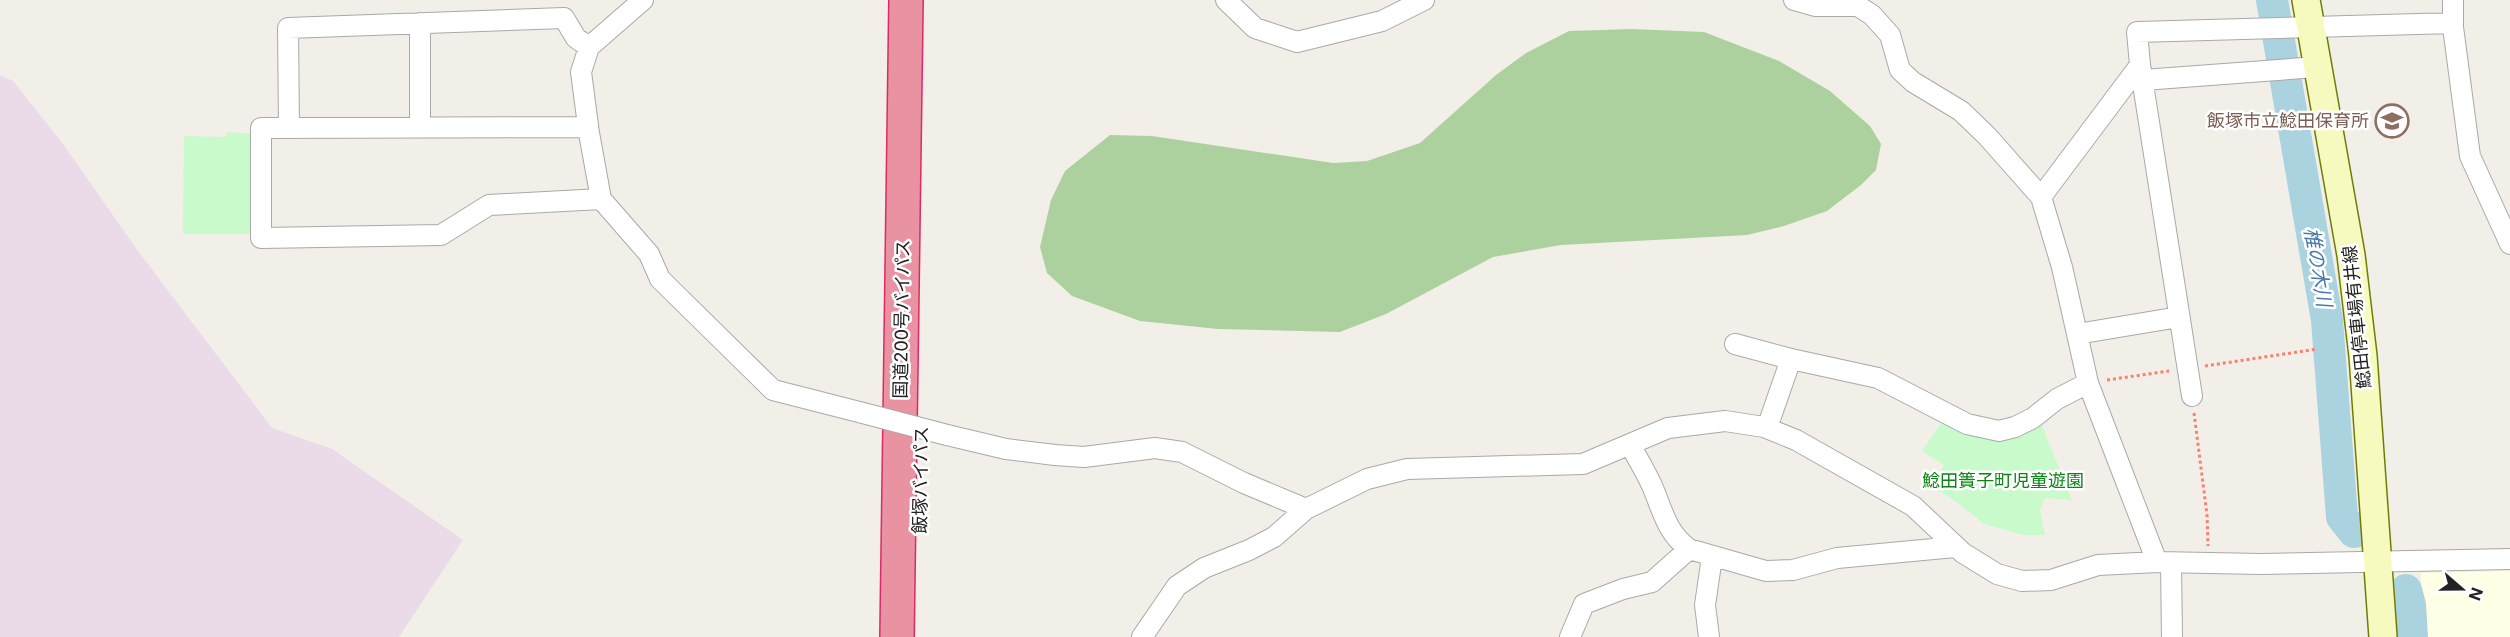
<svg xmlns="http://www.w3.org/2000/svg" width="2510" height="637" font-family="Inter,'Noto Sans JP',sans-serif">
  <rect width="100%" height="100%" fill="#f2efe9"/>
  <!-- industrial -->
  <path fill="#ebdbe8" d="M 0,75 L 13,81 L 63,144 L 138,251 L 272,428 L 332,449 L 463,540 L 399,637 L 0,637 Z"/>
  <!-- education -->
  <path fill="#ffffe5" d="M 2510,571 L 2510,637 L 2423,637 L 2421,573 Z"/>
  <!-- forest -->
  <path fill="#add19e" d="M 1632,29 L 1704,32 L 1779,61 L 1830,91 L 1870,126 L 1881,144 L 1876,170 L 1861,185 L 1827,211 L 1784,226 L 1747,235 L 1561,245 L 1493,257 L 1386,314 L 1340,332 L 1218,329 L 1140,321 L 1072,296 L 1047,273 L 1040,247 L 1051,200 L 1065,171 L 1110,135 L 1152,136 L 1333,163 L 1367,161 L 1420,143 L 1496,75 L 1526,53 L 1569,31 Z"/>
  <!-- park -->
  <path fill="#c8facc" d="M 227,132 L 256,134 L 255,234 L 183,234 L 184,136 L 226,137 Z
    M 2039,418 L 2072,500 L 2045,498 L 2040,510 L 2045,535 L 2024,535 L 1984,524 L 1958,503 L 1932,486 L 1944,465 L 1922,451 L 1944,419 L 1972,431 Z"/>
  <g fill="none" stroke-linecap="round" stroke-linejoin="round">
    <!-- river -->
    <path stroke="#aad3df" stroke-width="32" d="M 2272,0 L 2327,320 L 2342,517 L 2354,532
      M 2406,590 L 2410,605 L 2412,637"/>
    <defs>
      <path id="street" d="M 643,0 L 589,47 L 581,72 L 589,133 L 601,199 L 649,254 L 660,279 L 773,390 L 863,413
        M 1226,0 L 1255,28 L 1297,42 L 1382,21 L 1424,0
        M 1794,0 L 1815,6 L 1858,6 L 1872,15 L 1890,35 L 1900,70 L 1913,82 L 1961,111 L 1987,136 L 2041,197 L 2062,267 L 2088,383 L 2157,562
        M 2453,0 L 2453,27 L 2470,156 L 2510,244
        M 2140,65 L 2192,396
        M 2143,80 L 2317,67
        M 420,127 L 420,23
        M 588,127 L 261,128 L 261,238 L 441,235 L 489,205 L 601,199
        M 289,128 L 288,28 L 564,18 L 576,38 L 589,47
        M 2041,197 L 2140,65 L 2137,32 L 2453,23
        M 2077,334 L 2179,317
        M 1735,344 L 1791,359
        M 1767,428 L 1791,359 L 1878,378 L 1967,424 L 1999,431 L 2015,427 L 2033,418 L 2057,399 L 2088,383
        M 947,435 L 1006,449 L 1055,455 L 1084,457 L 1155,448 L 1182,452 L 1244,483 L 1306,509
        M 1630,445 C 1638,459 1647,474 1653,488 C 1663,512 1667,533 1689,549
        M 2171,563 L 2172,637
        M 1142,637 L 1177,586 L 1204,568 L 1249,550 L 1274,537 L 1306,509 L 1367,479 L 1407,469 L 1583,464 L 1668,428 L 1725,421 L 1764,427 L 1796,440 L 1913,506 L 1963,553 L 1997,574 L 2022,581 L 2051,580 L 2098,565 L 2157,562 L 2261,564 L 2510,559
        M 1570,637 L 1584,604 L 1623,589 L 1652,582 L 1689,549 L 1766,571 L 1793,570 L 1837,558 L 1955,547
        M 1709,637 L 1705,605 L 1712,557"/>
      <path id="secondary" d="M 2306,0 L 2351,255 L 2363,356 L 2383,637"/>
      <path id="highway" d="M 897,637 L 906,0"/>
    </defs>
    <!-- street casing -->
    <use href="#street" stroke="#a9a9a9" stroke-width="22"/>
    <!-- secondary casing -->
    <use href="#secondary" stroke="#707d05" stroke-width="30"/>
    <!-- highway casing -->
    <use href="#highway" stroke="#dc2a67" stroke-width="36"/>
    <!-- path -->
    <path stroke="#fa8072" stroke-width="3" stroke-dasharray="3 3" stroke-linecap="butt" d="M 2205,366 L 2317,349
      M 2107,380 L 2169,371
      M 2194,413 L 2207,515 L 2208,546"/>
    <!-- street -->
    <use href="#street" stroke="#fff" stroke-width="20"/>
    <!-- secondary -->
    <use href="#secondary" stroke="#f7fabf" stroke-width="27"/>
    <!-- highway -->
    <use href="#highway" stroke="#e892a2" stroke-width="33"/>
    <defs>
      <path id="street-bridge" d="M 863,413 L 947,435"/>
    </defs>
    <!-- street-bridge casing -->
    <use href="#street-bridge" stroke="#a9a9a9" stroke-width="22" stroke-linecap="butt"/>
    <!-- street-bridge -->
    <use href="#street-bridge" stroke="#fff" stroke-width="20"/>
  </g>
  <!-- icons -->
  <defs>
    <symbol id="school-ring" viewBox="-11 -11 22 22"><circle r="9.5" fill="#fff" stroke="#8d6e63" stroke-width="1.5"/><path d="M0-5L7-2L0 1L-7-2ZM-4 1L0 2.5L4 1V4Q0 6-4 4Z" fill="#8d6e63"/></symbol>
  </defs>
  <g fill-rule="evenodd">
    <use href="#school-ring" x="2373" y="102" width="38" height="38"/>
  </g>
  <g text-anchor="middle" stroke-width="5" stroke-linejoin="round" paint-order="stroke">
    <!-- education labels -->
    <g font-size="18" fill="#785e54" stroke="#fff" text-anchor="end">
      <text x="2369" y="127">飯塚市立鯰田保育所</text>
    </g>
    <!-- street labels -->
    <g font-size="18" fill="#222" stroke="#fff">
      <text transform="translate(2357 317) rotate(-96)" y="6">鯰田停車場有井線</text>
      <text transform="translate(902 319) rotate(-89)" y="6">国道200号バイパス</text>
      <text transform="translate(921 480) rotate(-89)" y="6">飯塚バイパス</text>
    </g>
    <!-- park labels -->
    <g font-size="18" fill="#0c8416" stroke="#fff">
      <text x="2003" y="487">鯰田簀子町児童遊園</text>
    </g>
    <!-- water labels -->
    <g font-size="20" font-style="italic" fill="#4a7aab" stroke="#fff">
      <text transform="translate(2318 267) rotate(80)" y="7">椎の木川</text>
    </g>
  </g>
  <!-- north arrow -->
  <g transform="translate(2462 589) rotate(110)" stroke="#ffffff" stroke-width="4.5" paint-order="stroke">
  <path d="M0-4.5L10 22L0 15L-10 22Z" fill="#222222"/>
  <text y="-9" font-size="16" font-weight="bold" text-anchor="middle" fill="#222222">N</text>
  </g>
</svg>
